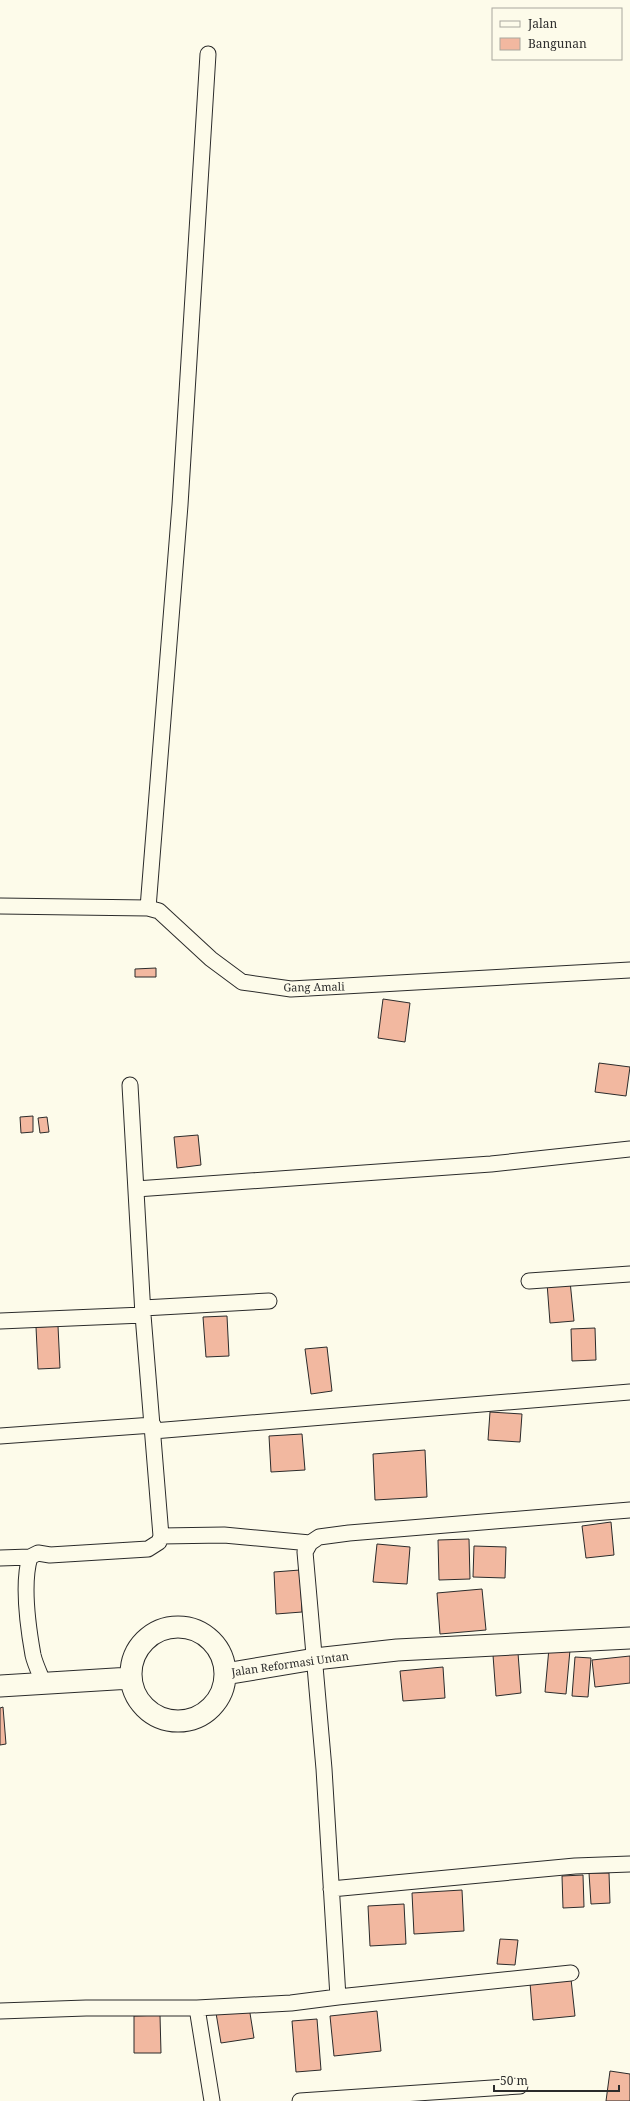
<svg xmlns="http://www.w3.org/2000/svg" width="630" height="2101" font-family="'Noto Serif',serif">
  <rect width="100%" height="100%" fill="#fdfbea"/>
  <!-- building -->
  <path fill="#f2b8a0" stroke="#2b2b2b" d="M 156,968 L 156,977 L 135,977 L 135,969 Z
    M 383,999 L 410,1003 L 405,1042 L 378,1038 Z
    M 599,1063 L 630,1067 L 626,1096 L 595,1092 Z
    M 33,1116 L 33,1132 L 21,1133 L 20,1117 Z
    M 47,1117 L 49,1132 L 40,1133 L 38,1118 Z
    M 198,1135 L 201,1165 L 177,1168 L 174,1137 Z
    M 570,1281 L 574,1321 L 550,1323 L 547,1283 Z
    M 227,1316 L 229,1356 L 206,1357 L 203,1317 Z
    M 58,1326 L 60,1368 L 38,1369 L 36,1327 Z
    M 595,1328 L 596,1360 L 572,1361 L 571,1329 Z
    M 327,1347 L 332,1391 L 311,1394 L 305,1349 Z
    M 490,1412 L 522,1414 L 520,1442 L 488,1440 Z
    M 302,1434 L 305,1470 L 271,1472 L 269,1436 Z
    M 425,1450 L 427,1497 L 375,1500 L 373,1454 Z
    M 611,1522 L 614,1555 L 586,1558 L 582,1526 Z
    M 469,1539 L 470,1579 L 439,1580 L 438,1540 Z
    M 377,1544 L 410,1547 L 407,1584 L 373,1582 Z
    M 474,1546 L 506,1547 L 505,1578 L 473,1577 Z
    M 300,1570 L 302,1612 L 276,1614 L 274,1572 Z
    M 482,1589 L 486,1630 L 440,1634 L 437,1593 Z
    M 549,1648 L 570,1650 L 566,1694 L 545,1692 Z
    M 518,1653 L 521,1693 L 496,1696 L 493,1655 Z
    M 630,1656 L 630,1683 L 595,1687 L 592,1660 Z
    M 575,1657 L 591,1658 L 588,1697 L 572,1696 Z
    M 443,1667 L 445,1698 L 403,1701 L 400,1671 Z
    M 3,1707 L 6,1744 L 0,1745 L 0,1708 Z
    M 589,1873 L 609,1873 L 610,1903 L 591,1904 Z
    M 583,1875 L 584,1907 L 563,1908 L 562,1876 Z
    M 462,1890 L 464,1931 L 414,1934 L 412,1893 Z
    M 404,1904 L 406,1944 L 370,1946 L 368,1906 Z
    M 500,1939 L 518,1940 L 515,1965 L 497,1964 Z
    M 571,1979 L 575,2016 L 533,2020 L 530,1983 Z
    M 249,2007 L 254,2038 L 221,2043 L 216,2013 Z
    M 377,2011 L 381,2051 L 334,2056 L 330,2016 Z
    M 160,2015 L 161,2053 L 134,2053 L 134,2016 Z
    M 317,2019 L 321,2070 L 296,2072 L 292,2021 Z
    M 610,2071 L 630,2074 L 630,2101 L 606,2101 Z"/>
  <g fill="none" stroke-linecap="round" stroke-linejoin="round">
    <defs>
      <path id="street" d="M 0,906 L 148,908 L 159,911 L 211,959 L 242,982 L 291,989 L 630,970
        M 148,908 L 180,505 L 208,54
        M 136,1189 L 491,1164 L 630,1149
        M 529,1281 L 630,1274
        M 143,1308 L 269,1301
        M 0,1321 L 143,1315
        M 153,1431 L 630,1392
        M 0,1436 L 153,1425
        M 161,1536 L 224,1535 L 310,1543
        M 0,1558 L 30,1557
        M 44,1684 C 40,1674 35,1664 33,1655 C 28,1627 22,1583 30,1557 L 38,1553 L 50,1555 L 148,1549 L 159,1542 L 161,1536 L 143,1315 L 130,1085
        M 331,1889 L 575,1866 L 630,1864
        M 338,1997 L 571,1973
        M 197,2008 L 212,2101
        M 0,2011 L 86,2008 L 197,2008 L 291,2003 L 338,1997 L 324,1769 L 305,1552 L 310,1543 L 319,1537 L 349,1533 L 630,1510
        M 300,2101 L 520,2086"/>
      <path id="secondary" d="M131 1674a47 47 0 1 1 94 0a47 47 0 1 1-94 0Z
        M 225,1674 L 315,1659 L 397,1650 L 630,1638
        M 0,1686 L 131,1678"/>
    </defs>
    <!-- street casing -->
    <use href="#street" stroke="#2b2b2b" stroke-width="17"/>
    <!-- secondary casing -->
    <use href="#secondary" stroke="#2b2b2b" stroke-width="23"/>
    <!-- street -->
    <use href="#street" stroke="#fdfbea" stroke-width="15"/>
    <!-- secondary -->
    <use href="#secondary" stroke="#fdfbea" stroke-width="21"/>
  </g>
  <g text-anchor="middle" stroke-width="3" stroke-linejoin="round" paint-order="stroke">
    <!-- street labels -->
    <g font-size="11" fill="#2b2b2b" stroke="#fdfbea">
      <text transform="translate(314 987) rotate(-1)" y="4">Gang Amali</text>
      <text transform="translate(290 1664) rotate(-8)" y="4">Jalan Reformasi Untan</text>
    </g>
  </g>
  <!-- legend -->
  <rect x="492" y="8" width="130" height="52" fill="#fdfbea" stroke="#a9a89e"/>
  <rect x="500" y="21" width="20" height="6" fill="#fdfbea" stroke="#a9a89e"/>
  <text x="528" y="28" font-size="12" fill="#2b2b2b">Jalan</text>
  <rect x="500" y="38" width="20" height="12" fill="#f2b8a0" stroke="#a9a89e"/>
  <text x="528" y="48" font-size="12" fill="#2b2b2b">Bangunan</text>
  <!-- scale -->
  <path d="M494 2085v6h125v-6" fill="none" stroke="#2b2b2b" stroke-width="2"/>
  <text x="500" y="2085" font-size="12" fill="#2b2b2b" stroke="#fdfbea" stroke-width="3" paint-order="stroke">50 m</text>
</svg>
